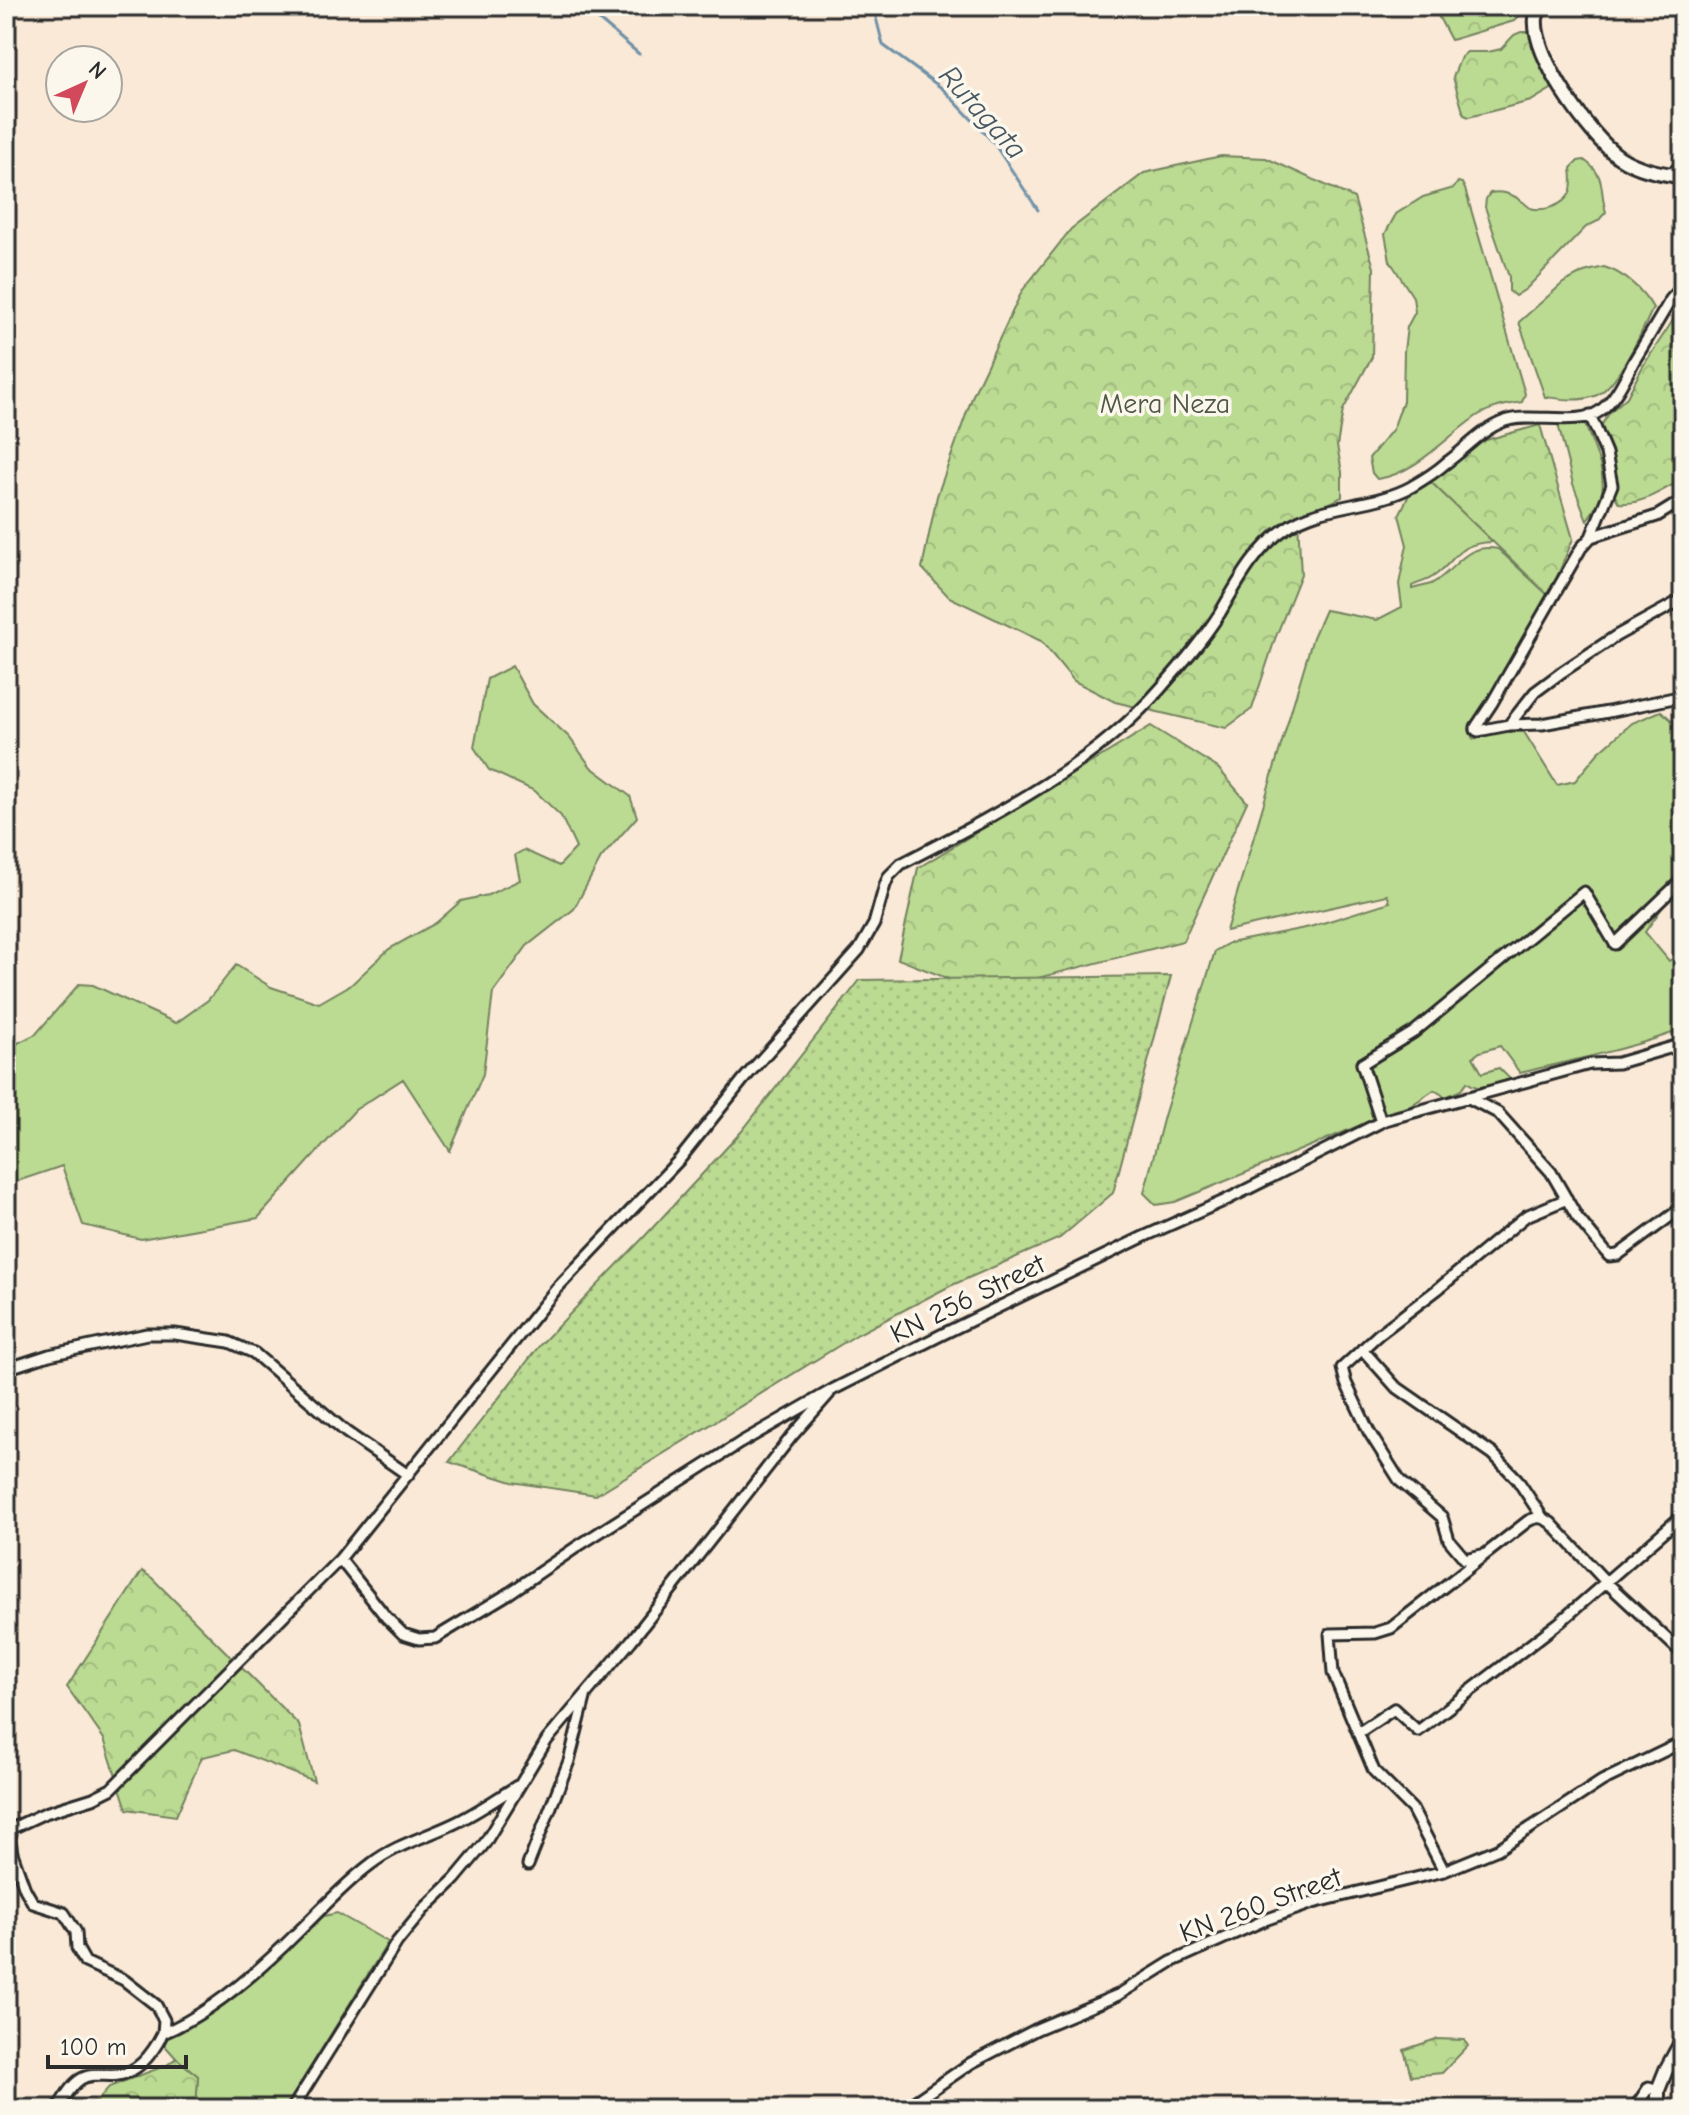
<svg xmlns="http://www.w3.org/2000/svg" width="1689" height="2115" font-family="'Comic Neue',sans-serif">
  <defs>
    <pattern id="forest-crowns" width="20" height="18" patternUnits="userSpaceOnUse" patternTransform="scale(2)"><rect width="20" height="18" fill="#bbda92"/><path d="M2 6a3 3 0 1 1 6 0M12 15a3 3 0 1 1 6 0" fill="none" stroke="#a1bb7e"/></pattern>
    <pattern id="park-dots" width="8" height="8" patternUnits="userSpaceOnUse" patternTransform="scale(2)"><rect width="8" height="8" fill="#bbda92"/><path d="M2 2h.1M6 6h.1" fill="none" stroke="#a1bb7e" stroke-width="1.8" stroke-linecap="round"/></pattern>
  </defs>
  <rect width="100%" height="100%" fill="#f9e9d6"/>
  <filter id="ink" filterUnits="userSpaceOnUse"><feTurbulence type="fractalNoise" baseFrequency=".0125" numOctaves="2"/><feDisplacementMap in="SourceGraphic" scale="16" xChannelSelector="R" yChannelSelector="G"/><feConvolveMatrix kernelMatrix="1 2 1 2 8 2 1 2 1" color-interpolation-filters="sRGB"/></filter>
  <g filter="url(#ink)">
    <!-- green -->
    <path fill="#bbda92" stroke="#73825e" stroke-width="2" d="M 1584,160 C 1607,176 1599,189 1606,212 L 1598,221 L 1586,227 L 1526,289 L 1515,296 L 1509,291 L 1509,277 L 1485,207 L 1486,199 L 1490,193 C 1501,191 1511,193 1520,200 C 1522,201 1529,207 1530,208 C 1544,212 1563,206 1570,193 C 1573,186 1572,176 1571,168 L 1578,161 Z
      M 1458,182 L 1462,183 L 1465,189 L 1525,394 L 1522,402 C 1506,405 1487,408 1474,418 C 1444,439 1415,474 1377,479 L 1372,473 L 1369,458 L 1393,429 L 1403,401 L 1404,351 L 1407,327 L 1415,312 L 1413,297 L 1390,261 L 1385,234 L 1396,214 L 1423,197 L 1454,188 Z
      M 1604,267 C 1624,273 1643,290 1653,308 C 1643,330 1617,388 1595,396 C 1579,402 1562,399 1545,397 L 1519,322 L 1563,283 L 1584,272 Z
      M 1558,424 L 1585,424 C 1592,444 1606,470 1602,492 C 1600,503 1593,511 1587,520 L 1573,484 Z
      M 1431,482 L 1493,542 C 1454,543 1458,561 1431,578 C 1426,581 1418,583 1412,586 L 1412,589 C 1419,587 1425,586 1431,584 C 1456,571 1464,542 1498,549 L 1549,596 L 1538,617 L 1469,729 L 1473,739 L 1500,732 L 1524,732 L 1557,785 L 1575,781 L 1598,753 L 1632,723 L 1661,711 L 1683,730 L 1683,885 L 1680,883 L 1645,932 L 1669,961 L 1683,951 L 1683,1029 C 1631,1049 1575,1059 1520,1073 L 1500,1046 L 1480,1052 L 1473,1057 L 1482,1073 L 1499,1068 L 1510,1079 C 1495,1084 1480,1093 1467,1082 L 1461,1090 L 1446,1097 L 1434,1090 L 1406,1109 L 1368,1122 L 1175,1202 L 1156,1205 L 1144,1193 L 1164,1116 L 1215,951 L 1229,943 L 1310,927 L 1390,902 L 1387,895 L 1226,931 L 1313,637 L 1325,610 L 1377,620 L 1402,607 L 1399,584 L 1407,545 L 1399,515 L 1409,495 Z
      M 512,666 L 533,704 L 569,737 L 591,767 L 630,796 L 637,817 L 601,858 L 574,909 L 527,946 L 493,993 L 483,1074 L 450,1151 L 403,1079 L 355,1110 L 258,1218 L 141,1239 L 83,1225 L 62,1166 L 15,1182 L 6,1177 L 6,1034 L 16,1044 L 36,1034 L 79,984 L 93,985 L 176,1023 L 208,1000 L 236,965 L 271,987 L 319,1003 L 352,984 L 389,949 L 436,923 L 461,901 L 488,895 L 520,880 L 515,855 L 524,850 L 559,866 L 576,848 L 561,816 L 535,791 L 489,770 L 474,747 L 487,679 Z
      M 337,1913 L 388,1942 L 287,2105 L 283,2109 L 196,2109 L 198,2076 L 176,2058 L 159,2039 L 200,2020 L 320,1917 Z"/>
    <!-- forest -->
    <path fill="url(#forest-crowns)" stroke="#73825e" stroke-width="2" d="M 1433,6 L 1528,6 L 1514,21 L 1451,40 Z
      M 1521,32 L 1528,32 L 1533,35 L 1553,79 L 1551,89 L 1531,101 L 1469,117 L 1464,115 L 1453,77 L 1461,57 L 1467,52 L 1488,52 L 1501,49 L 1514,35 Z
      M 1221,156 L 1266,158 L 1354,198 L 1374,268 L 1372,357 L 1343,410 L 1337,446 L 1342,472 L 1342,497 L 1298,520 L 1301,574 L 1275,639 L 1252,709 L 1226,728 L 1115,702 L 1074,681 L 1041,641 L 949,597 L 922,568 L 937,496 L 973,395 L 1022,291 L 1071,229 L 1144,173 Z
      M 1683,305 L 1683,479 C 1663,490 1642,505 1619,503 L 1614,494 C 1620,473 1608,446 1601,426 L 1610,412 L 1627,397 L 1643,366 Z
      M 1540,425 L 1573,539 L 1549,596 L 1431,482 L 1479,442 Z
      M 1151,726 L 1218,768 L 1247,802 L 1183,941 L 982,992 L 898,959 L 918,868 Z
      M 142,1571 L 152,1578 L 299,1725 L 314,1781 L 234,1750 L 202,1757 L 176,1816 L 127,1809 L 104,1739 L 67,1687 Z
      M 1436,2039 L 1464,2040 L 1468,2046 L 1442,2073 L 1411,2076 L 1404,2050 Z
      M 176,2058 L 198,2076 L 196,2109 L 90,2109 L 109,2087 L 167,2065 Z"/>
    <!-- park -->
    <path fill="url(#park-dots)" stroke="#73825e" stroke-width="2" d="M 1171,976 L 1113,1193 L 1060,1238 L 950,1286 L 858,1334 L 596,1495 L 512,1482 L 449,1462 L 540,1345 L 644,1237 L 742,1131 L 860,980 Z"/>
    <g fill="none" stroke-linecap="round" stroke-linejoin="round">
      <!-- stream -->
      <path stroke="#6f91a9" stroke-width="3" d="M 583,6 L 639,54
        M 873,6 L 883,45 L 943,89 L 993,142 L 1038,210"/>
      <defs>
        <path id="street" d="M 1669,175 L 1683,165
          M 1590,415 L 1606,453 L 1612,485 L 1591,537
          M 1683,500 L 1657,516 L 1591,537 L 1581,548 L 1492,703 L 1476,727 L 1476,730 L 1478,731 L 1509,725 L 1542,724 L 1608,712 L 1683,696
          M 1509,725 L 1535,692 L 1562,672 L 1616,636 L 1683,599
          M 1467,1097 L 1498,1113 L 1551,1172 L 1577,1217 L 1609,1256 L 1618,1255 L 1683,1207
          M 1381,1122 L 1362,1064 L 1414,1032 L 1584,892 L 1615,944 L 1683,879
          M 1362,1349 L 1395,1386 L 1493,1454 L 1517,1479 L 1542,1517
          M 6,1369 L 49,1355 L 147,1334 L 175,1334 L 229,1342 L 254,1353 L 346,1432 L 408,1475
          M 1482,1555 L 1465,1559 L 1449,1540 L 1442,1517 L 1400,1481 L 1369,1432 L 1346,1383 L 1342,1368 L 1379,1334 L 1438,1289 L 1526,1216 L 1567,1199
          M 340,1559 L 386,1617 L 403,1634 L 419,1639 L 435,1638 L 508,1594 L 578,1546 L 740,1443 L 834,1389 L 941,1335 L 1143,1237 L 1226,1200 L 1385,1120 L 1590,1064 L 1618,1063 L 1683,1044
          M 1358,1733 L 1394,1709 L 1418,1731 L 1560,1622 L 1683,1515
          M 12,1828 L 10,1840 L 12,1853 L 25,1889 L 33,1903 L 64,1913 L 76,1932 L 77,1948 L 85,1962 L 124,1980 L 156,2005 L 164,2020 L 163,2033
          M 6,1831 L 45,1813 L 93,1798 L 111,1789 L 340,1559 L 557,1288 L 680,1159 L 743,1080 L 859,950 L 874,924 L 885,885 L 889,876 L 901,864 C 993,816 1091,768 1160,689 C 1181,665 1202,641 1220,613 C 1238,582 1255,549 1286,528 C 1322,503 1372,508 1411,487 C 1423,480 1436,472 1446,463 C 1466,449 1482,429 1505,421 C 1531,412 1578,427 1600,411 C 1616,399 1625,378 1634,361 C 1646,341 1659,320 1671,299 L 1683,286
          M 528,1865 L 569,1761 L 586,1694
          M 1444,1871 L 1412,1809 L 1374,1771 L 1333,1673 L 1330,1634 L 1375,1633 L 1391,1628 L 1528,1521 C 1538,1516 1542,1517 1551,1523 L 1606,1582 L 1683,1654
          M 57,2109 C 64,2099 71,2085 81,2079 C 92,2072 106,2077 118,2075 C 140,2072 154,2051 163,2033 C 210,2014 263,1967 299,1931 C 323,1908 344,1884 371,1864 C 395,1845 426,1837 453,1824 C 475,1814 496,1799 517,1786
          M 292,2109 L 397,1942 L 424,1909 L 455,1879 L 485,1843 L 547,1740 L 631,1641 L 792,1436 L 829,1394
          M 904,2109 L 971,2063 L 1037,2029 L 1118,1995 L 1171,1962 L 1265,1920 L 1313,1903 L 1444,1871 L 1498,1849 L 1602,1781 L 1683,1742
          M 1634,2109 L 1649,2087 L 1658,2090"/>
        <path id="secondary" d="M 1540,6 C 1539,10 1537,14 1536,18 C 1532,55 1589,136 1619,157 C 1639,170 1660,173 1683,177
          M 1658,2109 L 1658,2090 L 1666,2070 L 1683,2039"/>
      </defs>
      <!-- street casing -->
      <use href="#street" stroke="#2b2b2b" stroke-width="15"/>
      <!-- secondary casing -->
      <use href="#secondary" stroke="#2b2b2b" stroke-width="18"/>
      <!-- street -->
      <use href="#street" stroke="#fbf7ec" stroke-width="9"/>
      <!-- secondary -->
      <use href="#secondary" stroke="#fbf7ec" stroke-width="12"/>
    </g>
  </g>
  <g text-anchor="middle" stroke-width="7" stroke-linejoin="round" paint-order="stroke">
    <!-- park labels -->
    <g font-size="28" fill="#4f5745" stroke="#fbf7ec">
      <text x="1165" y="413">Mera Neza</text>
    </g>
    <!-- street labels -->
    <g font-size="28" fill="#2b2b2b" stroke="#fbf7ec">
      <text transform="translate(967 1298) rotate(-26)" y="10">KN 256 Street</text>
      <text transform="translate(1260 1904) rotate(-20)" y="10">KN 260 Street</text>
    </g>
    <!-- water labels -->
    <g font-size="30" font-style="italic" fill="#485660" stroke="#fbf7ec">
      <text transform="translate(983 112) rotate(48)" y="10">Rutagata</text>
    </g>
  </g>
  <!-- margin -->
  <rect width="1689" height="2115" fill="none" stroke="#fbf7ec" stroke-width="32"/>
  <rect x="16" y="16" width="1657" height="2083" fill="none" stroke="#2b2b2b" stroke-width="3" filter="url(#ink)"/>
  <!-- north arrow -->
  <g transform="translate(84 84) rotate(44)"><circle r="38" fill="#fbf7ec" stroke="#a8a59f" stroke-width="2"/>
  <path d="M0-6L14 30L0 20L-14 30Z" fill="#d1495b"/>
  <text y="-12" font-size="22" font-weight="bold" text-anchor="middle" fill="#2b2b2b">N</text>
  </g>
  <!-- scale -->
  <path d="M48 2055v12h138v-12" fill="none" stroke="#2b2b2b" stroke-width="4"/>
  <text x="60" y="2055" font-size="24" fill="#2b2b2b" stroke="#fbf7ec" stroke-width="6" paint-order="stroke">100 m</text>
</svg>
